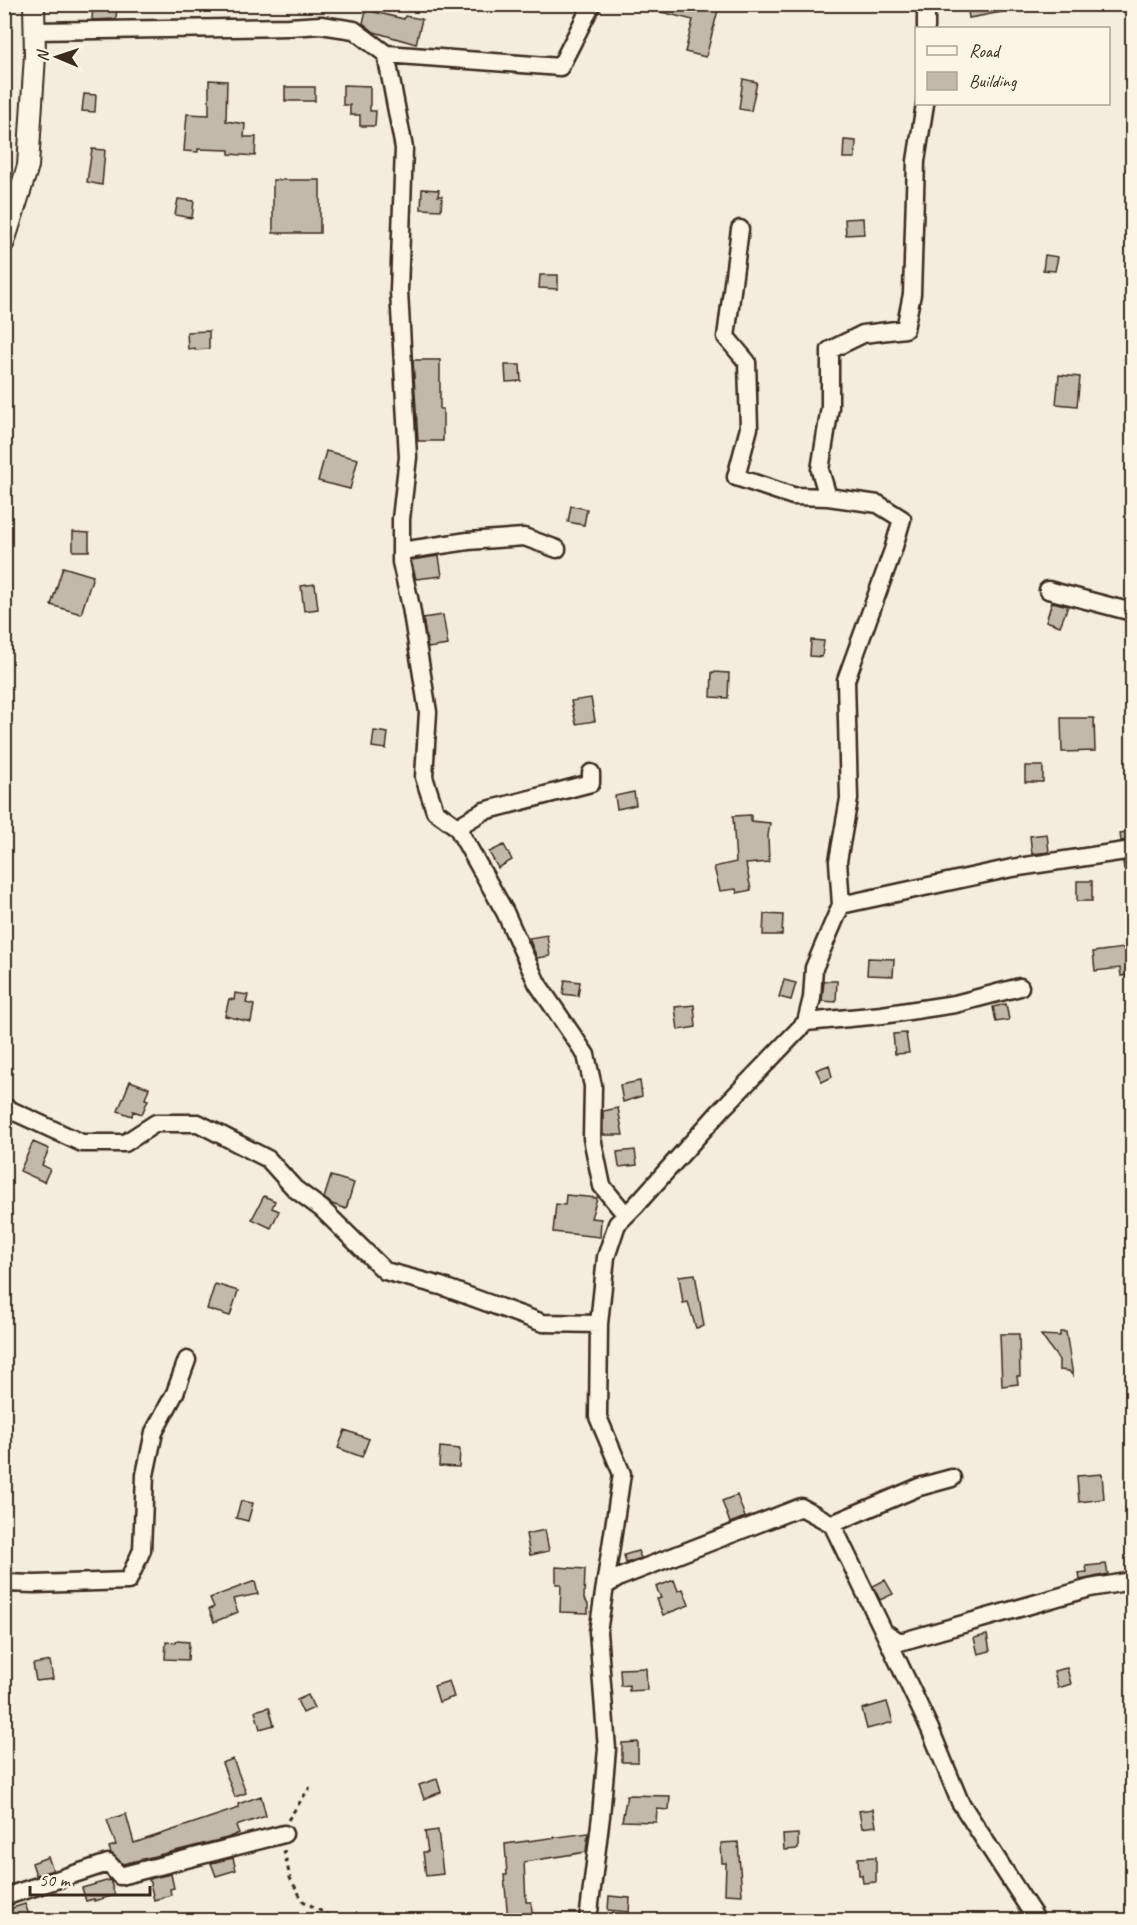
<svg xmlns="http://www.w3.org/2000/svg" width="1137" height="1925" font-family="Caveat,sans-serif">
  <rect width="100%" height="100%" fill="#f4eddd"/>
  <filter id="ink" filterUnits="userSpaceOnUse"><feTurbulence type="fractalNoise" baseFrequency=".0167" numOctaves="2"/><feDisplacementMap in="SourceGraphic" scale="12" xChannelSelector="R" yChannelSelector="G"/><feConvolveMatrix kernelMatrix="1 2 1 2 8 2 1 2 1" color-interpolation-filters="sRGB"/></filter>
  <g filter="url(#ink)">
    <!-- built -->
    <path fill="#e5ddce" d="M 11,36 L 5,124 L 5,37 Z"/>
    <!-- building -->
    <path fill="#c3b9aa" stroke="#3b2a1e" stroke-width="1.5" d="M 93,4 L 117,4 L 116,19 L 92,20 Z
      M 649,4 L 685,4 L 696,7 L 696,5 L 718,10 L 706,57 L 685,52 L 693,20 L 649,9 Z
      M 967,4 L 1007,4 L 1008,11 L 969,18 Z
      M 366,10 L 404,19 L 405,16 L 422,19 L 416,44 L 374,32 L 363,23 Z
      M 743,79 L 757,82 L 751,111 L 739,109 Z
      M 209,80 L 227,81 L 226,121 L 245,124 L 244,137 L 256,137 L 255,156 L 229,154 L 229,150 L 198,149 L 198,152 L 184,151 L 187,114 L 209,115 Z
      M 343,85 L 370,86 L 370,111 L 376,111 L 375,126 L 360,126 L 360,115 L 350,115 L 350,105 L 343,105 Z
      M 285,87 L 315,87 L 315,101 L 285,101 Z
      M 84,94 L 96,95 L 95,112 L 82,111 Z
      M 844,140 L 856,141 L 855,158 L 843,158 Z
      M 92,149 L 105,150 L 102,185 L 87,182 Z
      M 273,180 L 320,180 L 320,233 L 273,233 Z
      M 422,189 L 439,190 L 438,196 L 442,196 L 441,210 L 421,209 Z
      M 178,199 L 194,201 L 192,218 L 175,215 Z
      M 863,218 L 864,234 L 846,235 L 845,219 Z
      M 1045,255 L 1058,257 L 1055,271 L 1043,270 Z
      M 540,275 L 558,275 L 558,289 L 539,288 Z
      M 209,331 L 209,349 L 195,350 L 195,348 L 188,349 L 187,332 Z
      M 413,360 L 440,360 L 440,409 L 443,409 L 443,441 L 418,441 Z
      M 505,365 L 520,365 L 521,381 L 506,382 Z
      M 1059,375 L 1080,377 L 1077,406 L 1056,404 Z
      M 326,451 L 358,459 L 350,489 L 318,481 Z
      M 571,506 L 587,509 L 584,525 L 568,522 Z
      M 73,532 L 89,533 L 89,551 L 73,551 Z
      M 439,556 L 442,576 L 416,579 L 411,560 Z
      M 63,567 L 93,576 L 81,614 L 51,605 Z
      M 315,584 L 318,609 L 304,611 L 301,586 Z
      M 1052,602 L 1068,606 L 1060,626 L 1046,621 Z
      M 443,615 L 448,645 L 428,648 L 423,618 Z
      M 811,640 L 824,641 L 822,657 L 810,656 Z
      M 712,672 L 729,673 L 728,698 L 711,697 Z
      M 591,698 L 595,721 L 576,724 L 571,701 Z
      M 1061,718 L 1094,718 L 1095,751 L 1062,752 Z
      M 374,731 L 388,733 L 386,749 L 372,747 Z
      M 1025,766 L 1043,766 L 1043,782 L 1025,782 Z
      M 634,792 L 636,805 L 617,809 L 615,796 Z
      M 751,815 L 751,821 L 770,823 L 768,836 L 769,862 L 746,864 L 751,890 L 737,893 L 736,889 L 720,891 L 714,867 L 736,862 L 733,816 Z
      M 1132,831 L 1132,840 L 1121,841 L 1120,833 Z
      M 1047,834 L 1049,852 L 1032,854 L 1030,836 Z
      M 504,845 L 512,860 L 498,868 L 489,852 Z
      M 1132,861 L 1132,869 L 1124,869 L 1123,862 Z
      M 1077,881 L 1092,881 L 1092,901 L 1077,901 Z
      M 764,914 L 783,915 L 782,935 L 763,935 Z
      M 547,935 L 550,956 L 537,958 L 529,938 Z
      M 1132,947 L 1132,974 L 1121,976 L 1120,968 L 1095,971 L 1093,952 Z
      M 868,958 L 894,959 L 893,976 L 867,975 Z
      M 565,980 L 580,982 L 578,996 L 563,994 Z
      M 784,980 L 796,983 L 791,1000 L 779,997 Z
      M 824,981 L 837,981 L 836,1002 L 822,1001 Z
      M 235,993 L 248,995 L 246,1003 L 254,1005 L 251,1022 L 225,1016 L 229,999 L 234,1000 Z
      M 1006,1004 L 1009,1020 L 996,1022 L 993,1007 Z
      M 694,1005 L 696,1027 L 678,1030 L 675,1007 Z
      M 906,1033 L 909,1053 L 895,1054 L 893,1034 Z
      M 829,1065 L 832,1077 L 822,1082 L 816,1070 Z
      M 130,1081 L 149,1088 L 145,1099 L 148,1100 L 142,1114 L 133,1111 L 132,1116 L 118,1111 Z
      M 640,1081 L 642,1096 L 623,1102 L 620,1085 Z
      M 618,1108 L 623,1135 L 603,1135 L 603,1111 Z
      M 33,1142 L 49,1149 L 42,1165 L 50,1169 L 44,1182 L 20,1171 Z
      M 635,1150 L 637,1165 L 619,1167 L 617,1152 Z
      M 331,1176 L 354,1183 L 346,1209 L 332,1204 L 324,1198 Z
      M 566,1195 L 597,1198 L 591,1218 L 601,1219 L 600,1237 L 553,1232 L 556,1204 L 565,1205 Z
      M 264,1196 L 275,1201 L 272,1208 L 279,1211 L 271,1228 L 252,1219 Z
      M 695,1274 L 704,1326 L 696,1328 L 688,1302 L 683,1303 L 679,1276 Z
      M 215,1284 L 238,1291 L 230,1316 L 207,1309 Z
      M 1060,1332 L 1066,1332 L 1073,1376 L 1069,1371 L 1059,1370 L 1059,1360 L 1041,1335 L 1060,1336 Z
      M 1000,1334 L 1019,1334 L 1020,1376 L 1017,1376 L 1018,1384 L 1002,1386 Z
      M 345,1430 L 369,1439 L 362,1457 L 338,1448 Z
      M 440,1447 L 460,1449 L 459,1467 L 439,1466 Z
      M 1102,1474 L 1104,1499 L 1079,1502 L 1077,1476 Z
      M 737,1495 L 745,1517 L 730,1523 L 722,1501 Z
      M 241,1501 L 253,1503 L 248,1521 L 236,1518 Z
      M 545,1530 L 549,1551 L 530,1555 L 526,1534 Z
      M 638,1551 L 641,1558 L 626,1563 L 624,1555 Z
      M 1106,1564 L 1108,1574 L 1080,1580 L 1079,1573 L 1087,1572 L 1086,1566 Z
      M 556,1567 L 585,1569 L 584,1599 L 588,1604 L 588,1613 L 560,1612 L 561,1584 L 556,1584 Z
      M 674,1580 L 678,1591 L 683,1589 L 689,1605 L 663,1615 L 657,1599 L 661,1598 L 656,1587 Z
      M 885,1580 L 893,1594 L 880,1600 L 873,1586 Z
      M 255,1581 L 258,1594 L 233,1599 L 238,1612 L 214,1622 L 209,1609 L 214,1607 L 210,1598 Z
      M 987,1635 L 990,1651 L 978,1654 L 974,1638 Z
      M 176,1641 L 189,1642 L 188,1660 L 165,1659 L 166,1642 L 176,1643 Z
      M 50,1661 L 53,1679 L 36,1681 L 33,1664 Z
      M 646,1668 L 647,1690 L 629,1691 L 629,1685 L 621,1686 L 620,1669 Z
      M 1067,1668 L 1071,1684 L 1058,1688 L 1054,1671 Z
      M 449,1681 L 454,1697 L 439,1702 L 434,1686 Z
      M 308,1695 L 314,1708 L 303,1713 L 297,1700 Z
      M 887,1702 L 893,1722 L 867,1729 L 862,1709 Z
      M 269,1707 L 274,1725 L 260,1729 L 255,1711 Z
      M 638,1742 L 638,1762 L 622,1762 L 622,1743 Z
      M 233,1759 L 246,1793 L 235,1797 L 222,1763 Z
      M 437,1779 L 441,1792 L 424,1799 L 419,1785 Z
      M 627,1795 L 670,1796 L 669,1810 L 657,1809 L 656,1822 L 622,1821 Z
      M 261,1796 L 266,1816 L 236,1826 L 239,1833 L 227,1838 L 123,1864 L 111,1853 L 109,1847 L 116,1845 L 107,1820 L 126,1814 L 134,1843 L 239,1808 L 238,1804 Z
      M 873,1809 L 876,1826 L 862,1828 L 859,1811 Z
      M 438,1830 L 443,1874 L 426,1876 L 423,1852 L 428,1852 L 425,1832 Z
      M 588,1833 L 586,1852 L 524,1862 L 526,1902 L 531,1902 L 533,1920 L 508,1920 L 504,1875 L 507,1875 L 505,1844 Z
      M 798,1834 L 798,1849 L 784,1850 L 783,1835 Z
      M 738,1842 L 742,1895 L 725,1894 L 726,1863 L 722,1863 L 721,1843 Z
      M 48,1857 L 53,1870 L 36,1875 L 32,1863 Z
      M 876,1857 L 876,1882 L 863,1883 L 862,1875 L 859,1875 L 858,1858 Z
      M 233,1858 L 236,1870 L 216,1876 L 211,1863 Z
      M 171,1874 L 174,1888 L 170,1889 L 171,1895 L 154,1900 L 149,1879 Z
      M 110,1880 L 115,1895 L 94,1901 L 94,1899 L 86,1901 L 82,1888 Z
      M 609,1896 L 630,1898 L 629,1912 L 608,1910 Z
      M 25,1904 L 31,1920 L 9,1920 L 6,1910 Z"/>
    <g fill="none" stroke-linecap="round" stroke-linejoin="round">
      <defs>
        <path id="minor" d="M 926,28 L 926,4
          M 34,31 L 289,27 L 321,25 L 354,30 L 386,54 L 560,67 L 592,4
          M 386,54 L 404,148 L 399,291 L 408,457 L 401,519 L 401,562 L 411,607 L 428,712 L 424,777 L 435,811 L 457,827 L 505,912 L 537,983 L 586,1055 L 593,1086 L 592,1138 L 602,1186 L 626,1215
          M 740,229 L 726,337 L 747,362 L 749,428 L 736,477 L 793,496 L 828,497
          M 401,551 L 468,541 L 524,537 L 557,549
          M 1048,590 L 1132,612
          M 457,827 L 484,811 L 591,783 L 591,773
          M 841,905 L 838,861 L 849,799 L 846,680 L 893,550 L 902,519 L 878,504 L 828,497 L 820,470 L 830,407 L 830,350 L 863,334 L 905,329 L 912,294 L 916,161 L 925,104
          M 806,1022 L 882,1015 L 955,1004 L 1020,987
          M 4,1107 L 82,1143 L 125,1143 L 156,1123 L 198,1123 L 268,1159 L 295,1189 L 322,1209 L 385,1271 L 441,1286 L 543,1323 L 599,1324
          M 832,1524 L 919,1487 L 952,1478
          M 4,1583 L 35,1584 L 128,1581 L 142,1550 L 145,1475 L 154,1432 L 175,1393 L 187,1360
          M 605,1586 L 622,1474 L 598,1417 L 599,1324 L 606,1257 L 617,1224 L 636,1205 L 722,1109 L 806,1022 L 812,998 L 814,968 L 841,905 L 1012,868 L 1132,850
          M 884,1632 L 930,1729 L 960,1802 L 1034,1916 L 1033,1920
          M 4,1897 L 108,1863 L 120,1876 L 284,1834
          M 588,1920 L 601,1816 L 607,1749 L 598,1632 L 605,1586 L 620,1577 L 801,1507 L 832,1524 L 884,1632 L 900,1642 L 1090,1588 L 1132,1581"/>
        <path id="tertiary" d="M 4,242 L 28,166 L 35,55 L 34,4"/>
      </defs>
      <!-- minor casing -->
      <use href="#minor" stroke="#3b2a1e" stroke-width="21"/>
      <!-- tertiary casing -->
      <use href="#tertiary" stroke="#3b2a1e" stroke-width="24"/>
      <!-- path -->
      <path stroke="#3b2a1e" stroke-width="3" stroke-dasharray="4.5 4.5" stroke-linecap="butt" d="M 288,1820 L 310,1787
        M 284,1850 L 290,1878 L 303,1901 L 337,1920"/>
      <!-- minor -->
      <use href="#minor" stroke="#fcf5e5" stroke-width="16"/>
      <!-- tertiary -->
      <use href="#tertiary" stroke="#fcf5e5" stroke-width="20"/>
    </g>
  </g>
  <!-- margin -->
  <rect width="1137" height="1925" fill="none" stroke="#fcf5e5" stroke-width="24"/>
  <rect x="12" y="12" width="1113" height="1901" fill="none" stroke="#3b2a1e" stroke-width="2" filter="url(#ink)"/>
  <!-- legend -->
  <rect x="915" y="27" width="195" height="78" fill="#fcf5e5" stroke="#afa495" stroke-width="1.5"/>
  <rect x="927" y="46" width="30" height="9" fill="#fcf5e5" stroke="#afa495" stroke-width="1.5"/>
  <text x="969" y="57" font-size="18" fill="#3b2a1e">Road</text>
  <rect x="927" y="72" width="30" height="18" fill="#c3b9aa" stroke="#afa495" stroke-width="1.5"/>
  <text x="969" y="87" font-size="18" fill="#3b2a1e">Building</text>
  <!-- north arrow -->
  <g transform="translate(57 57) rotate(272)" stroke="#fcf5e5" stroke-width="4.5" paint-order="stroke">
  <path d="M0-4.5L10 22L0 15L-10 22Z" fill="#3b2a1e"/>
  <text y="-9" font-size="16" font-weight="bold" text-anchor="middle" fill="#3b2a1e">N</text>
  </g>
  <!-- scale -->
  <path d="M30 1886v9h120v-9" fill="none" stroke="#3b2a1e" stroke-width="3"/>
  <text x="39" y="1886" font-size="18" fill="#3b2a1e" stroke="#fcf5e5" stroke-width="4.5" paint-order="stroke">50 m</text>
</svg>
